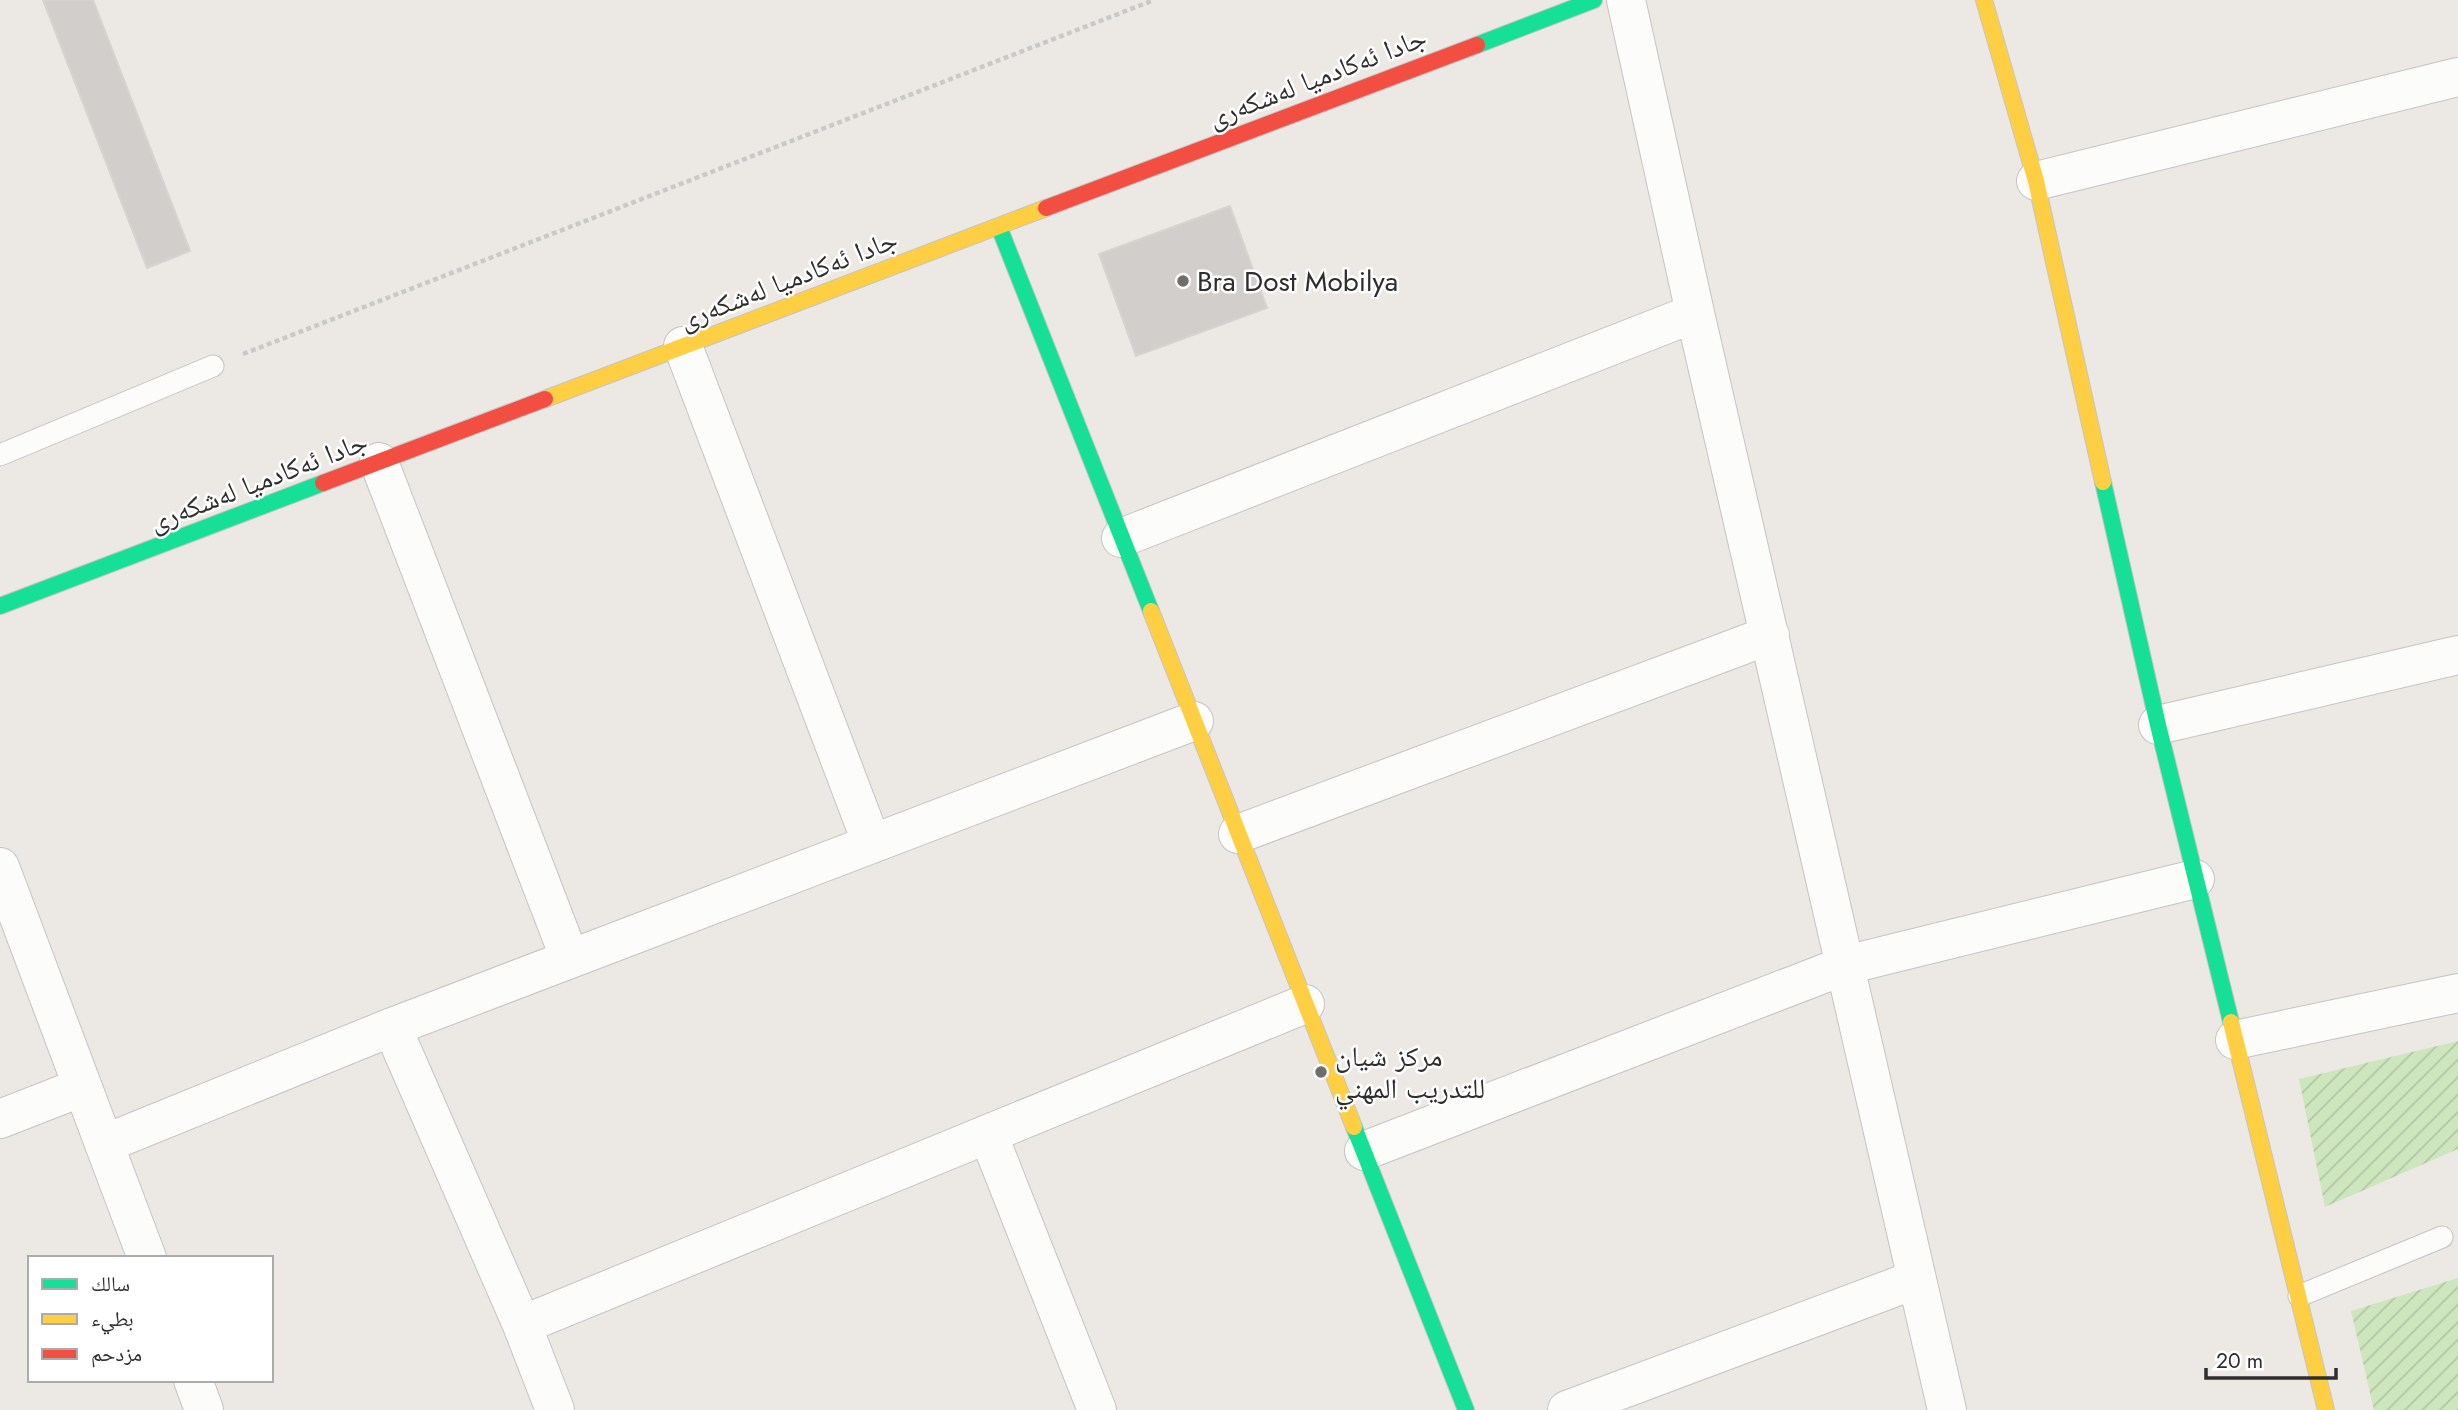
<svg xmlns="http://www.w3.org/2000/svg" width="2458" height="1410" font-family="Jost,'Noto Naskh Arabic',sans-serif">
  <defs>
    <pattern id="garden-furrows" width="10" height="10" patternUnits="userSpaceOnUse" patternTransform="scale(1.75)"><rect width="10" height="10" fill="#cee6be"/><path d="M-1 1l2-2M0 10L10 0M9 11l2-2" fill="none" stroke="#b1c6a4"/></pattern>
  </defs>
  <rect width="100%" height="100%" fill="#ece8e4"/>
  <!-- garden -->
  <path fill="url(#garden-furrows)" d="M 2458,1041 L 2458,1149 L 2325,1207 L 2299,1079 Z
    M 2458,1278 L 2458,1410 L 2374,1410 L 2351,1311 Z"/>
  <!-- building -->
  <path fill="#d1cecb" stroke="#d7d4d0" stroke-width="2" d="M 43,0 L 93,0 L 190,251 L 147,268 Z
    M 1230,206 L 1267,308 L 1136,356 L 1099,254 Z"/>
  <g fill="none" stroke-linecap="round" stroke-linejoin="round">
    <defs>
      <path id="lane" d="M 0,455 L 213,366
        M 2299,1296 L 2442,1237"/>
      <path id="street" d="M 1626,0 L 1695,313 L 1947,1410
        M 2036,181 L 2458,77
        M 683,346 L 872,844
        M 379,462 L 570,959
        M 1121,538 L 1695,313
        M 2158,725 L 2458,655
        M 1238,834 L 1770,635
        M 0,867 L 147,1258
        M 392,1027 L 522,1325 L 555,1410
        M 2235,1040 L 2458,993
        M 0,1119 L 82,1087
        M 988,1134 L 1097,1410
        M 104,1144 L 392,1027 L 1194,721
        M 1364,1151 L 1846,965 L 2195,879
        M 522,1325 L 1305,1004
        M 193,1380 L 204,1410
        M 1567,1410 L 1917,1279"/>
      <path id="fast" d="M 1477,45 L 1594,0
        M 999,227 L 1151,611
        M 2103,482 L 2158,725 L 2231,1022
        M 0,606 L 323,483
        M 1354,1127 L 1466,1410"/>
      <path id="slow" d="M 1984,0 L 2036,181 L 2103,482
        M 545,399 L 1046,208
        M 1151,611 L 1354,1127
        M 2231,1022 L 2326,1410"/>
      <path id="jam" d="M 1046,208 L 1477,45
        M 323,483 L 545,399"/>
    </defs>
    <!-- lane casing -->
    <use href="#lane" stroke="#c5c4c5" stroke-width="23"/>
    <!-- street casing -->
    <use href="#street" stroke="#c5c4c5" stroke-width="40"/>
    <!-- fast casing -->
    <use href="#fast" stroke="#c5c4c5" stroke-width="18"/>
    <!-- slow casing -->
    <use href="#slow" stroke="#c5c4c5" stroke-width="18"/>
    <!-- jam casing -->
    <use href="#jam" stroke="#c5c4c5" stroke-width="18"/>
    <!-- path -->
    <path stroke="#c9c9c8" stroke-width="4.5" stroke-dasharray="5 3.5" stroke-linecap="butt" d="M 243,354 L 1154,0"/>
    <!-- lane -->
    <use href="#lane" stroke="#fcfcfb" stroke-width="21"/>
    <!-- street -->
    <use href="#street" stroke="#fcfcfb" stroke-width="38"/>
    <!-- fast -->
    <use href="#fast" stroke="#16e098" stroke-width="16"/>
    <!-- slow -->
    <use href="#slow" stroke="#ffcf43" stroke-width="16"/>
    <!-- jam -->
    <use href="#jam" stroke="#f24e42" stroke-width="16"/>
  </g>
  <!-- markers -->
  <g fill="#706f6e" stroke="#fff" stroke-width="2.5">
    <circle cx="1183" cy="281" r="7"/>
    <circle cx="1321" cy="1072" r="7"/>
  </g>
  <g text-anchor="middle" stroke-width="5" stroke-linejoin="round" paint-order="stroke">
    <!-- street labels -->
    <g font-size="28" fill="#2e2e2e" stroke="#fff">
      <text transform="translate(1317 77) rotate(-21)" y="10">جادا ئه‌كادميا له‌شكه‌رى</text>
      <text transform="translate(788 279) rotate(-21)" y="10">جادا ئه‌كادميا له‌شكه‌رى</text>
      <text transform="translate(258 481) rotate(-21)" y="10">جادا ئه‌كادميا له‌شكه‌رى</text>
    </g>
    <!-- poi labels -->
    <g font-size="28" fill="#2e2e2e" stroke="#fff" text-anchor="start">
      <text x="1197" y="291">Bra Dost Mobilya</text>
      <text x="1335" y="1066">مركز شيان<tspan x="1335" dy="32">للتدريب المهني</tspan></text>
    </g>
  </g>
  <!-- legend -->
  <rect x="28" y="1256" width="245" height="126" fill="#ffffff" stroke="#ababab" stroke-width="2"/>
  <rect x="42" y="1279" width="35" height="10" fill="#16e098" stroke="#ababab" stroke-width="2"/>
  <text x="91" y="1291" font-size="21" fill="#2e2e2e">سالك</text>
  <rect x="42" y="1314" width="35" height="10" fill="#ffcf43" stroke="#ababab" stroke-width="2"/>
  <text x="91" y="1326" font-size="21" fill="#2e2e2e">بطيء</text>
  <rect x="42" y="1349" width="35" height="10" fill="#f24e42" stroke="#ababab" stroke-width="2"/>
  <text x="91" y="1361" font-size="21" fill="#2e2e2e">مزدحم</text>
  <!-- scale -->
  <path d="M2206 1368v10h130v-10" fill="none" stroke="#2e2e2e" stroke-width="3.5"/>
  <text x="2216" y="1368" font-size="21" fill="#2e2e2e" stroke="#ffffff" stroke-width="5" paint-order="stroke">20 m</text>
</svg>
